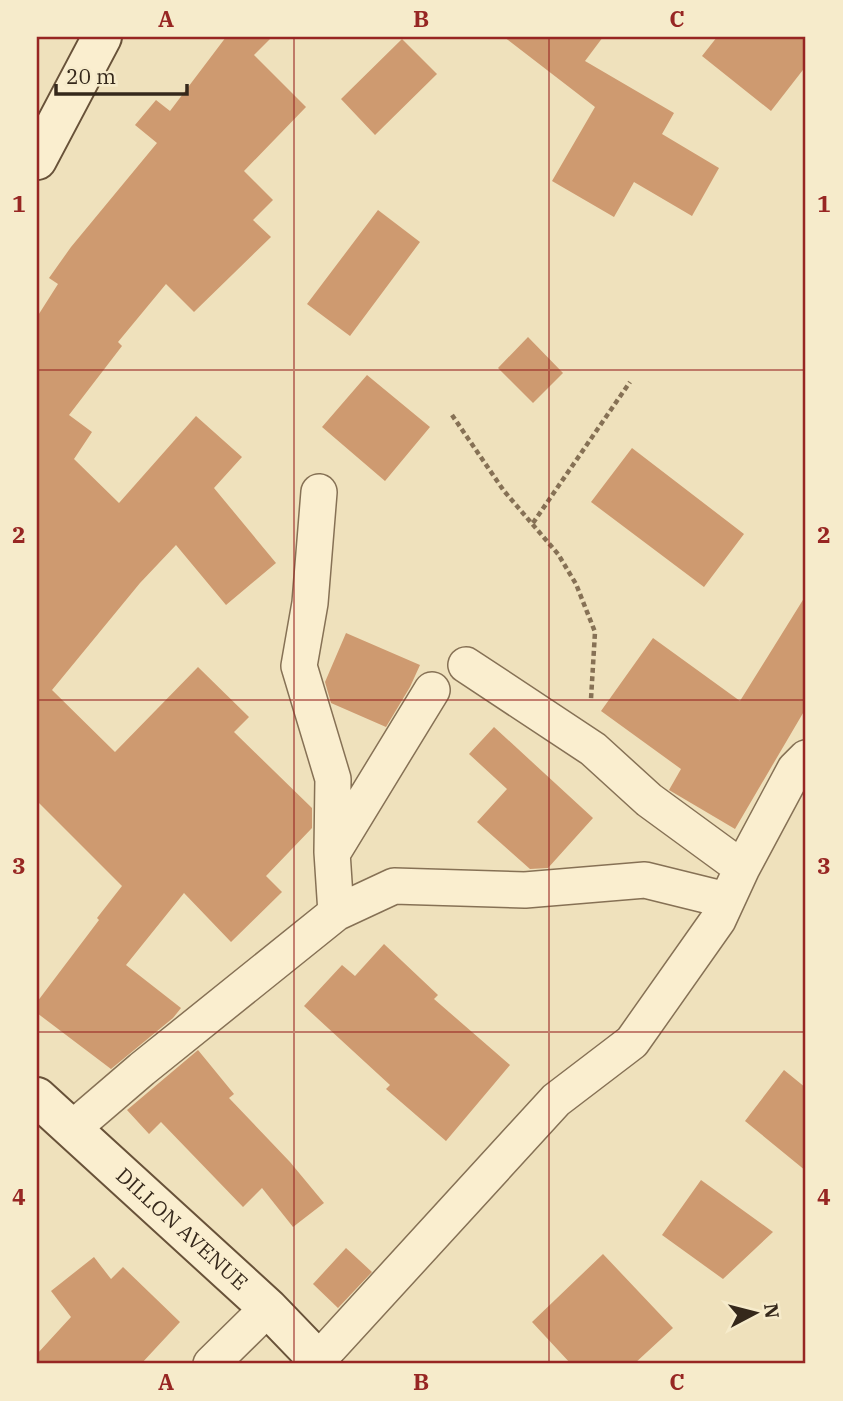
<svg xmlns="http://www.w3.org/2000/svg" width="843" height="1401" font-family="'IBM Plex Serif',serif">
  <rect width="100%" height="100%" fill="#efe1bc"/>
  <!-- building -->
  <path fill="#ce9a70" d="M 226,37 L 272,37 L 254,55 L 306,107 L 244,171 L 273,200 L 253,220 L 271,237 L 194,312 L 166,284 L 118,342 L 122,346 L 69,415 L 92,432 L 74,459 L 119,503 L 196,416 L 242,457 L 214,488 L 276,563 L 226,605 L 176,545 L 140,583 L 52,690 L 115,752 L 198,667 L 249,717 L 234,732 L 312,808 L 312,828 L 266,876 L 282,892 L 231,942 L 184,893 L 126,965 L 181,1008 L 173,1018 L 111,1069 L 37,1013 L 37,1002 L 99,920 L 97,918 L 122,886 L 37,801 L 37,317 L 58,284 L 49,278 L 71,247 L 157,143 L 135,125 L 156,100 L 170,111 Z
    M 504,37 L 603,37 L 585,61 L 674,113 L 662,134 L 719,168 L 692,216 L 634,182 L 614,217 L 552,181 L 595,107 Z
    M 717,37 L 806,37 L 806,66 L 771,111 L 702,56 Z
    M 402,39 L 437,74 L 375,135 L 341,99 Z
    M 378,210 L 420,242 L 350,336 L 307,304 Z
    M 528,337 L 563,373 L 533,403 L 498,368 Z
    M 367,375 L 430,427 L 385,481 L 322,427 Z
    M 632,448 L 744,534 L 704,587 L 591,502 Z
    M 806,595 L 806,708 L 735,829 L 669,790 L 681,769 L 601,711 L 653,638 L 740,701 Z
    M 346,633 L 420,665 L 410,687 L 386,727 L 331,703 L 325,682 Z
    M 494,727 L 593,818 L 548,868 L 530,869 L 477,822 L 507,789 L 469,754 Z
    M 384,944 L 438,995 L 434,999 L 510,1065 L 446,1141 L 386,1089 L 390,1085 L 304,1006 L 342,965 L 355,976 Z
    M 198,1050 L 234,1094 L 229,1098 L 290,1162 L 324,1203 L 293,1227 L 262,1188 L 243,1207 L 161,1122 L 149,1134 L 127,1110 Z
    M 784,1070 L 806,1088 L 806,1171 L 745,1121 Z
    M 701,1180 L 773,1232 L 723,1279 L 662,1235 Z
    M 346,1248 L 372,1272 L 338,1308 L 313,1284 Z
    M 603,1254 L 673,1328 L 634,1364 L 571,1364 L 532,1322 Z
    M 94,1257 L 111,1279 L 123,1267 L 180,1322 L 141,1364 L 37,1364 L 37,1354 L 71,1317 L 51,1291 Z"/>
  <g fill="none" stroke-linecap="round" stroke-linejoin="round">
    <defs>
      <path id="street" d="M 319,492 L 310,603 L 299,666 L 333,779 L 332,852 L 336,913
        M 466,665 L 593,749 L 649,800 L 742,868
        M 333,852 L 432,690
        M 72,1129 L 142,1069 L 336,913 L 394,886 L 525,890 L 645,880 L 726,900
        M 318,1360 L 556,1100 L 632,1042 L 718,920 L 742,868 L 795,769 L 806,758
        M 211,1364 L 268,1308"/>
      <g id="secondary">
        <path d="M 37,160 L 102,37"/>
        <path id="s1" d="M 37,1097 L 268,1308 L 322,1364"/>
      </g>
    </defs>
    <!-- street casing -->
    <use href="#street" stroke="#867155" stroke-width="38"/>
    <!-- secondary casing -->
    <use href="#secondary" stroke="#685239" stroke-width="42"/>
    <!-- path -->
    <path stroke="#867155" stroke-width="4.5" stroke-dasharray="5 3.5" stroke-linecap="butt" d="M 452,415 L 504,491 L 558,554 L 576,584 L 595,632 L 591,699
      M 533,523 L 630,382"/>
    <!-- street -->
    <use href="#street" stroke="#faeecf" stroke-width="35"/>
    <!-- secondary -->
    <use href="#secondary" stroke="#faeecf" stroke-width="38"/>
  </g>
  <!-- grid -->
  <path fill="none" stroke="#972623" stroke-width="2" stroke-opacity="0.55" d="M 294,37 L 294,1364M 549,37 L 549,1364M 37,370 L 806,370M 37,700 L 806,700M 37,1032 L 806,1032"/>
  <g text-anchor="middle" stroke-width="7" stroke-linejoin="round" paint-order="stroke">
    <!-- street labels -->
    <g font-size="21" fill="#35281b" stroke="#f6ebcb">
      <text dy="7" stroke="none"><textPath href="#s1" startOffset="196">DILLON AVENUE</textPath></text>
    </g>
  </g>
  <!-- border -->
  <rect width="843" height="1401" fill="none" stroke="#f6ebcb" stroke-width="77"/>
  <!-- north arrow -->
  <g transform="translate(755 1313) rotate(83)" stroke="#f6ebcb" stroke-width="5" paint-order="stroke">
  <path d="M0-5L12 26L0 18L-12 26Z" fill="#35281b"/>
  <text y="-10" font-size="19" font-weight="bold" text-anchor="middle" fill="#35281b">N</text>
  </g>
  <!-- scale -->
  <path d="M56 84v10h131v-10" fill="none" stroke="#35281b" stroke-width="3.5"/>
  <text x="66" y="84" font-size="21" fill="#35281b" stroke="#f6ebcb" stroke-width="5" paint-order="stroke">20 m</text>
  <rect x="38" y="38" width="766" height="1324" fill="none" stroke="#972623" stroke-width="2.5"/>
  <g font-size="23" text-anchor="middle" font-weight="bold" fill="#972623">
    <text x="166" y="27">A</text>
    <text x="421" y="27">B</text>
    <text x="677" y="27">C</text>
    <text x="19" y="212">1</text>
    <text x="824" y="212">1</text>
    <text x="19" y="543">2</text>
    <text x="824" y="543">2</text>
    <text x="19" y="874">3</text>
    <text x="824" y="874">3</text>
    <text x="19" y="1205">4</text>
    <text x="824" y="1205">4</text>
    <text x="166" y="1390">A</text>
    <text x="421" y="1390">B</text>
    <text x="677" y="1390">C</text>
  </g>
</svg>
